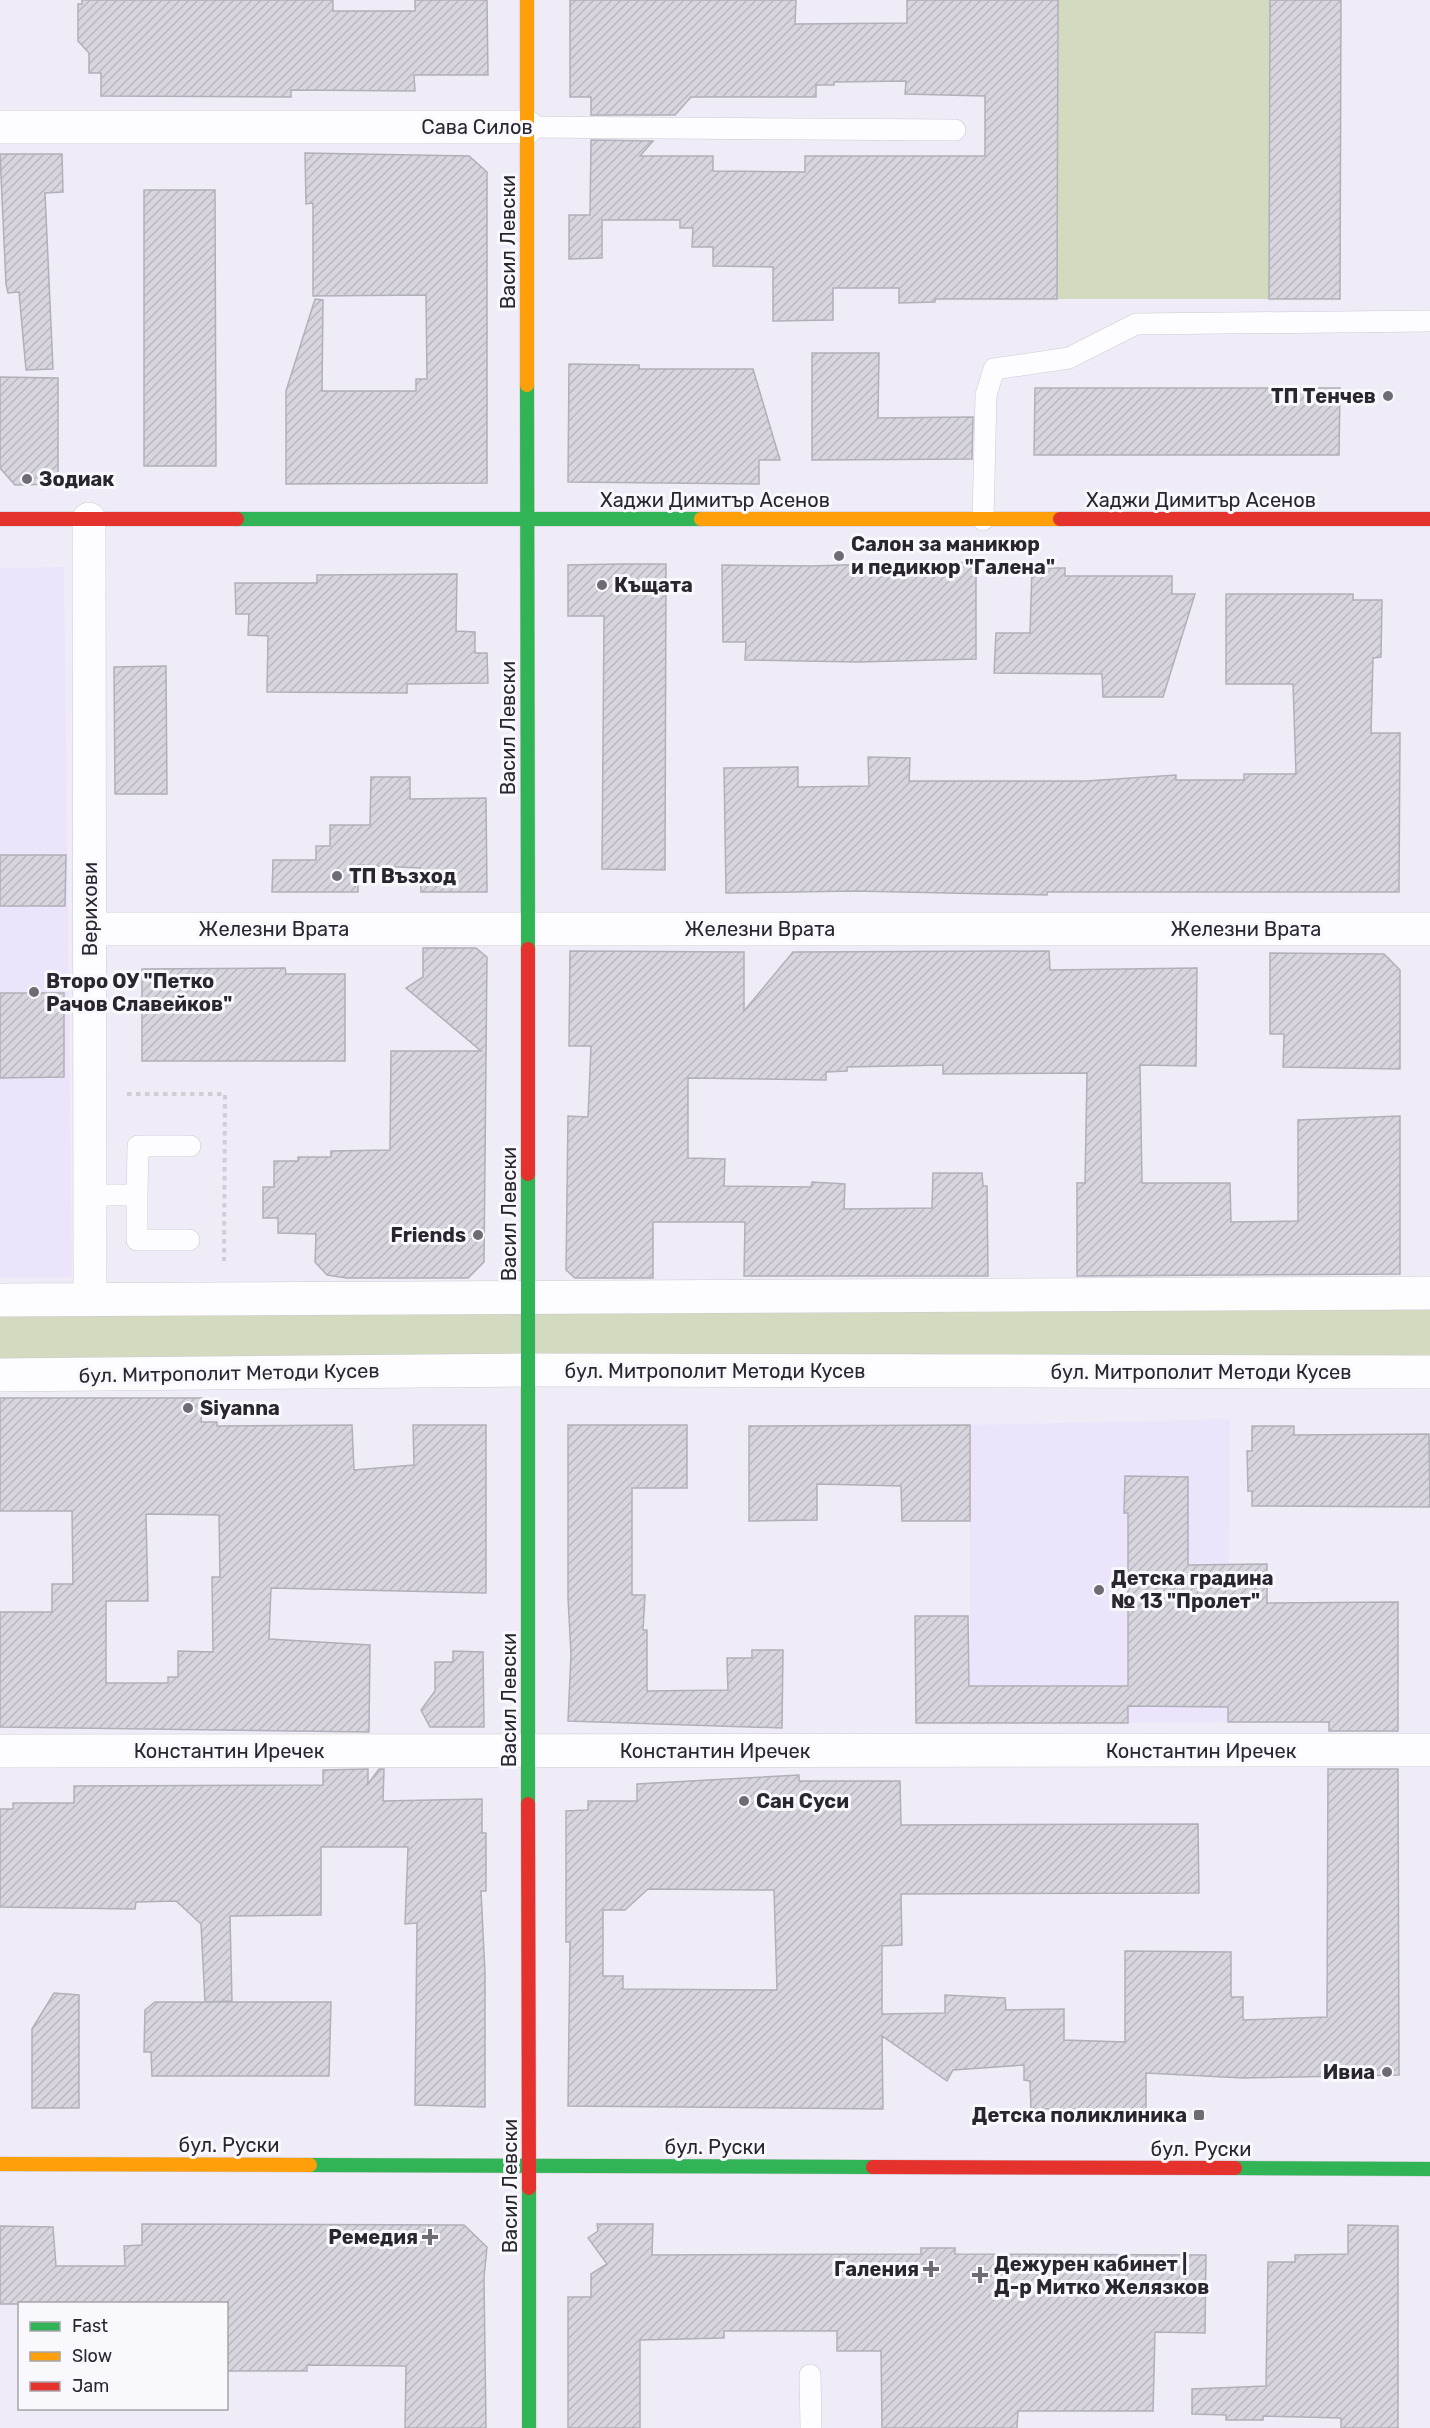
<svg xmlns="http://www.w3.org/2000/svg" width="1430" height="2428" font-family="Rubik,sans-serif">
  <defs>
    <pattern id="building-hatch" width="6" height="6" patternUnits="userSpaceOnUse" patternTransform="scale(1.5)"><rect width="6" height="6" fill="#d8d5df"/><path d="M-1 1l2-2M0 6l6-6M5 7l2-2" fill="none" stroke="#b9b7c0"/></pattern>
  </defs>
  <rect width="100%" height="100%" fill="#efecf7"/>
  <!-- built -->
  <path fill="#ece4fb" d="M 64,567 L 72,1277 L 0,1278 L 0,568 Z
    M 1230,1419 L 1228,1722 L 970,1724 L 970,1425 Z"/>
  <!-- park -->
  <path fill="#d2dabf" d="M 1058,0 L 1270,0 L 1269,299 L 1057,299 Z
    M 1430,1293 L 1430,1372 L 0,1375 L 0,1301 Z"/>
  <!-- building -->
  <path fill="url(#building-hatch)" stroke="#b1afb8" stroke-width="1.5" fill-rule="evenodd" d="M 82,0 L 333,0 L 333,11 L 415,11 L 415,0 L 487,0 L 488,75 L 414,75 L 415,91 L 291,90 L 291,97 L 101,96 L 101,73 L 89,73 L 89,53 L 78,41 L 78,4 L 82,4 Z
    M 570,0 L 796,0 L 795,24 L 907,23 L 907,0 L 1058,0 L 1057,299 L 935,299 L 935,302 L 899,303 L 899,288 L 833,288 L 833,320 L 773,321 L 773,267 L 713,266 L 713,247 L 692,247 L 693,228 L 680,228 L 680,220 L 602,220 L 602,258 L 569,259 L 569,215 L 590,215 L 591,140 L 653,141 L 640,156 L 713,156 L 713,171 L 805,172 L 805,156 L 985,156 L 985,96 L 905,94 L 906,81 L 834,82 L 834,85 L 816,85 L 816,97 L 691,97 L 675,115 L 591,115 L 591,97 L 570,97 Z
    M 1270,0 L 1341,0 L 1340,299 L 1269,299 Z
    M 305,153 L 469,156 L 487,172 L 487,483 L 286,484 L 286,391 L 315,299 L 323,300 L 322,391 L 416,391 L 416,379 L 427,379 L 426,295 L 313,296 L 313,203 L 306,204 Z
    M 0,154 L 62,154 L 63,192 L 45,193 L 53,369 L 26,370 L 19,292 L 8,293 L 6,284 Z
    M 144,190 L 215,190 L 216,466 L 144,466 Z
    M 812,353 L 879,353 L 878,418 L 973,417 L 972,459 L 812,460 Z
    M 569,364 L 639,365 L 639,369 L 753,369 L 780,460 L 759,460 L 759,484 L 568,482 Z
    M 0,377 L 58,378 L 58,484 L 15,485 L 0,468 Z
    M 1035,388 L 1340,388 L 1339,455 L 1034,455 Z
    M 939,562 L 976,563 L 976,659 L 859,662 L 745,660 L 746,642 L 723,642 L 722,565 L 812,566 Z
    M 620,564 L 666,564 L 665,870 L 602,869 L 604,616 L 568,616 L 568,565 Z
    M 1032,568 L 1065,568 L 1065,576 L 1172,576 L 1172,594 L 1195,594 L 1163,697 L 1103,697 L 1102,674 L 994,673 L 996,633 L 1030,633 Z
    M 457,574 L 456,631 L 475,632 L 475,653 L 487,653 L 488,683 L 407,684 L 407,693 L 267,692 L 268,636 L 248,635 L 249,614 L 236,614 L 235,583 L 317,583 L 317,575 Z
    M 1226,594 L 1353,594 L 1353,600 L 1382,600 L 1381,657 L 1373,658 L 1371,733 L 1400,733 L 1399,892 L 1047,892 L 1047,895 L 854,891 L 726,893 L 724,768 L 798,767 L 798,787 L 869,786 L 868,757 L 910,758 L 909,781 L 1086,781 L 1176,775 L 1176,780 L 1244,780 L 1244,774 L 1296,774 L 1293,684 L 1226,684 Z
    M 166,666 L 167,794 L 115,794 L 114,667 Z
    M 371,777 L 410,777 L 410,799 L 486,798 L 487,892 L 421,892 L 420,868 L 358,865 L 358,892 L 272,892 L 273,860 L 316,860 L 316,846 L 330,846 L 330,825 L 370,825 Z
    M 0,855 L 66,855 L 65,906 L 0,906 Z
    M 423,948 L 476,948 L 487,957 L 484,1262 L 468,1278 L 347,1278 L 327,1275 L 315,1262 L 316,1234 L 278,1233 L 278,1218 L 263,1218 L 263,1187 L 274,1187 L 274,1161 L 298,1161 L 298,1157 L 331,1157 L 331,1151 L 390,1150 L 391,1051 L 481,1051 L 406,988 L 423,977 Z
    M 570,951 L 744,952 L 744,1011 L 793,952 L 1049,951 L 1050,970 L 1197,968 L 1196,1066 L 1140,1065 L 1142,1183 L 1230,1183 L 1231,1222 L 1298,1221 L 1298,1120 L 1400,1116 L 1400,1274 L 1077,1276 L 1077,1183 L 1085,1183 L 1087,1073 L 943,1074 L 943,1065 L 847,1067 L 847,1071 L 826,1072 L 826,1080 L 688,1078 L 688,1158 L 725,1159 L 724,1186 L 811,1187 L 812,1182 L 845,1184 L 844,1209 L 932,1208 L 933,1173 L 982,1173 L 983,1186 L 987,1186 L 988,1276 L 744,1276 L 745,1222 L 653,1222 L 653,1278 L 575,1278 L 566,1270 L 568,1116 L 588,1117 L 591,1046 L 569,1046 Z
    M 1270,953 L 1384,954 L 1400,970 L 1400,1069 L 1283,1067 L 1284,1034 L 1270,1034 Z
    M 285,968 L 286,974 L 345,974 L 345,1061 L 142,1061 L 142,969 Z
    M 0,993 L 64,993 L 64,1077 L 0,1078 Z
    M 0,1398 L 203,1398 L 201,1422 L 217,1422 L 217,1426 L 352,1425 L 354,1470 L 414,1465 L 413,1425 L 486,1425 L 486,1593 L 271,1588 L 269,1639 L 370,1645 L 369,1732 L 0,1727 L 0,1612 L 52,1612 L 52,1584 L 73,1584 L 72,1511 L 0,1511 ZM 146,1514 L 219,1515 L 220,1577 L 212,1577 L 213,1652 L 178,1651 L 178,1677 L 168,1677 L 168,1683 L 106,1683 L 106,1601 L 148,1601 Z
    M 568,1425 L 687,1425 L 687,1488 L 632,1488 L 632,1595 L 645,1595 L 643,1630 L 647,1630 L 647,1691 L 728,1690 L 727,1658 L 752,1658 L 752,1650 L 783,1650 L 782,1728 L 568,1721 L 571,1654 L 568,1598 Z
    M 970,1425 L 970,1521 L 902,1521 L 901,1486 L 817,1484 L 817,1520 L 749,1521 L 749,1426 Z
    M 1252,1426 L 1294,1426 L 1294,1435 L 1429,1434 L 1430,1507 L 1252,1506 L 1252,1491 L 1248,1491 L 1247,1451 L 1252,1451 Z
    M 1125,1476 L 1188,1477 L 1188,1565 L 1267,1564 L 1267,1603 L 1398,1602 L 1398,1731 L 1329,1731 L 1329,1722 L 1228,1722 L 1228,1707 L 1128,1706 L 1128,1723 L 916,1723 L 915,1616 L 968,1616 L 969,1686 L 1128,1686 L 1128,1513 L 1124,1513 Z
    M 453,1651 L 483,1652 L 484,1727 L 430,1727 L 421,1710 L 435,1691 L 435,1662 L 453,1662 Z
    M 368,1769 L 368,1784 L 379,1769 L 384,1769 L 383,1801 L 482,1799 L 482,1833 L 486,1833 L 486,1891 L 481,1891 L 485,1973 L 485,2107 L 415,2105 L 417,1923 L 405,1924 L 408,1847 L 321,1847 L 321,1915 L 230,1916 L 232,2001 L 205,2002 L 201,1924 L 176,1901 L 136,1902 L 135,1909 L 0,1907 L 0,1809 L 13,1809 L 13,1803 L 74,1803 L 74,1786 L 323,1785 L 323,1770 Z
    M 1328,1769 L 1398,1769 L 1399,2075 L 1243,2078 L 1146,2073 L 1146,2109 L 1031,2109 L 1030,2081 L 1024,2080 L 1024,2065 L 953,2070 L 947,2081 L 882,2036 L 883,2109 L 568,2106 L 570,1942 L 566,1942 L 566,1811 L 588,1810 L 588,1801 L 637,1801 L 637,1784 L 799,1775 L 799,1781 L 900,1781 L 901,1825 L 1198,1824 L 1199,1893 L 901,1894 L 902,1945 L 882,1946 L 882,2014 L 945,2013 L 945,1995 L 1005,1998 L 1006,2010 L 1064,2009 L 1064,2040 L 1125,2042 L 1125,1951 L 1231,1952 L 1231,1997 L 1243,1997 L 1243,2020 L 1327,2017 ZM 648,1889 L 774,1890 L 777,1990 L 623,1989 L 623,1976 L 603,1976 L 603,1910 L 625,1910 Z
    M 54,1993 L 79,1995 L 79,2108 L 32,2108 L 32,2029 Z
    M 155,2002 L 331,2002 L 329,2076 L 152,2076 L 151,2052 L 144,2052 L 145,2010 Z
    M 142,2224 L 464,2225 L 487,2247 L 484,2278 L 486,2428 L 405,2428 L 406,2366 L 307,2365 L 307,2371 L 226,2371 L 226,2304 L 0,2304 L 0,2226 L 53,2227 L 56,2266 L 125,2266 L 124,2246 L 142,2245 Z
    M 597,2224 L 653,2224 L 652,2255 L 921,2254 L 921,2248 L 955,2248 L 955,2254 L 1206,2255 L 1205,2333 L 1155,2332 L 1153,2411 L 1018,2411 L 1017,2428 L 882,2428 L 881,2351 L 837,2351 L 837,2331 L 724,2331 L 724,2338 L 640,2340 L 640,2428 L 568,2428 L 568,2297 L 591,2297 L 591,2274 L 607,2264 L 588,2238 L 598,2231 Z
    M 1348,2225 L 1398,2226 L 1398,2428 L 1341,2428 L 1341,2418 L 1263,2416 L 1263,2420 L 1226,2420 L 1226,2415 L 1192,2414 L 1192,2389 L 1266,2386 L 1268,2262 L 1295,2262 L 1295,2255 L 1348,2254 Z"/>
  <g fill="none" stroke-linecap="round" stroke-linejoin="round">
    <defs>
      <path id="lane" d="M 527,127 L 955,130
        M 983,520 L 986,395 L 994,369 L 1069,358 L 1136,324 L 1430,321
        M 90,1195 L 137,1195 L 138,1146 L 190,1146
        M 137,1195 L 137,1240 L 189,1240
        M 810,2375 L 811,2428"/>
      <path id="street" d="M 0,127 L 527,127
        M 89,519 L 90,1299
        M 90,929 L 1430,929
        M 0,1300 L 1430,1293
        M 0,1375 L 528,1370 L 1430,1372
        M 0,1751 L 1430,1750"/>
      <path id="fast" d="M 527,385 L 528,949
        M 237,519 L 701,519
        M 528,1174 L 528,1804
        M 310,2165 L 873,2167
        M 1235,2168 L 1430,2169
        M 529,2188 L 529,2428"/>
      <path id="slow" d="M 527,0 L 527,385
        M 701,519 L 1060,519
        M 0,2164 L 310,2165"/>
      <path id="jam" d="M 0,519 L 237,519
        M 1060,519 L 1430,519
        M 528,949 L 528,1174
        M 528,1804 L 529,2188
        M 873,2167 L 1235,2168"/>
    </defs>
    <!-- lane casing -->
    <use href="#lane" stroke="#cdcad4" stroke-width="22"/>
    <!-- street casing -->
    <use href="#street" stroke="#cdcad4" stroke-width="34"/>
    <!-- fast casing -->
    <use href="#fast" stroke="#cdcad4" stroke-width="15"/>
    <!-- slow casing -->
    <use href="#slow" stroke="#cdcad4" stroke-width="15"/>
    <!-- jam casing -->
    <use href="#jam" stroke="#cdcad4" stroke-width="15"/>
    <!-- path -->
    <path stroke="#d0ced2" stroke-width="4" stroke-dasharray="4.5 4.5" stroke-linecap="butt" d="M 127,1094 L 225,1094 L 224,1261"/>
    <!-- lane -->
    <use href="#lane" stroke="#fdfcfe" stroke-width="21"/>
    <!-- street -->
    <use href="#street" stroke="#fdfcfe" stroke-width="33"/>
    <!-- fast -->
    <use href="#fast" stroke="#30b455" stroke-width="14"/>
    <!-- slow -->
    <use href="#slow" stroke="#ff9f0a" stroke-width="14"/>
    <!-- jam -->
    <use href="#jam" stroke="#e5322d" stroke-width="14"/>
  </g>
  <!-- markers -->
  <g fill="#6e6b75" stroke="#f9f8fd" stroke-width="2">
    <circle cx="1388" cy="396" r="6"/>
    <circle cx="27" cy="479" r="6"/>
    <circle cx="839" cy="556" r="6"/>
    <circle cx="602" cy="585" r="6"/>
    <circle cx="337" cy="876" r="6"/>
    <circle cx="34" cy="992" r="6"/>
    <circle cx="478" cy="1235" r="6"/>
    <circle cx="188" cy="1408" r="6"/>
    <circle cx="1099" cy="1590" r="6"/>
    <circle cx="744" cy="1801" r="6"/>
    <circle cx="1387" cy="2072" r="6"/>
    <rect x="1193" y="2109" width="12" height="12" rx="3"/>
    <path d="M427 2228h6v6h6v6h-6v6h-6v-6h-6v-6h6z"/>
    <path d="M928 2260h6v6h6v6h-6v6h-6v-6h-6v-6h6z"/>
    <path d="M977 2266h6v6h6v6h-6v6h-6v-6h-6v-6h6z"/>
  </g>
  <g text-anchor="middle" stroke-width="6" stroke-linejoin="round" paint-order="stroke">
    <!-- street labels -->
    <g font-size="20" fill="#29262f" stroke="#f9f8fd">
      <text x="477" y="134">Сава Силов</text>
      <text transform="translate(508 242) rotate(-90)" y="7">Васил Левски</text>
      <text x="715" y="507">Хаджи Димитър Асенов</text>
      <text x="1201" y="507">Хаджи Димитър Асенов</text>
      <text transform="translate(508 728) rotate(-90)" y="7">Васил Левски</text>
      <text transform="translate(90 909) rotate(-90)" y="7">Верихови</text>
      <text x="274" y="936">Железни Врата</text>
      <text x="760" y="936">Железни Врата</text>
      <text x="1246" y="936">Железни Врата</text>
      <text transform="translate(509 1214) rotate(-90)" y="7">Васил Левски</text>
      <text x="715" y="1378">бул. Митрополит Методи Кусев</text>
      <text x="1201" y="1379">бул. Митрополит Методи Кусев</text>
      <text transform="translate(229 1373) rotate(-1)" y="7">бул. Митрополит Методи Кусев</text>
      <text transform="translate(509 1700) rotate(-90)" y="7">Васил Левски</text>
      <text x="229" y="1758">Константин Иречек</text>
      <text x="715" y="1758">Константин Иречек</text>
      <text x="1201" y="1758">Константин Иречек</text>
      <text x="229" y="2152">бул. Руски</text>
      <text x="715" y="2154">бул. Руски</text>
      <text x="1201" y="2156">бул. Руски</text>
      <text transform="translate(510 2186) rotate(-90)" y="7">Васил Левски</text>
    </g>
    <!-- poi labels -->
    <g font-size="20" font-weight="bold" fill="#29262f" stroke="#f9f8fd" text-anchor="start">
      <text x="1376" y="403" text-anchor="end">ТП Тенчев</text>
      <text x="39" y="486">Зодиак</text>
      <text x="851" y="551">Салон за маникюр<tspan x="851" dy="23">и педикюр "Галена"</tspan></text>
      <text x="614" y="592">Къщата</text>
      <text x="349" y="883">ТП Възход</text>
      <text x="46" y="988">Второ ОУ "Петко<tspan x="46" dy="23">Рачов Славейков"</tspan></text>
      <text x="466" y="1242" text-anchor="end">Friends</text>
      <text x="200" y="1415">Siyanna</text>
      <text x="1111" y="1585">Детска градина<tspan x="1111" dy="23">№ 13 "Пролет"</tspan></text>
      <text x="756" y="1808">Сан Суси</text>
      <text x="1375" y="2079" text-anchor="end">Ивиа</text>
      <text x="1187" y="2122" text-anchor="end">Детска поликлиника</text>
      <text x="418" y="2244" text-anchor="end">Ремедия</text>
      <text x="994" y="2271">Дежурен кабинет |<tspan x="994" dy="23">Д-р Митко Желязков</tspan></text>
      <text x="919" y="2276" text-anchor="end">Галения</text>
    </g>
  </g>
  <!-- legend -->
  <rect x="18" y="2302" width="210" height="108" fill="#f9f8fd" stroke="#a6a4ab" stroke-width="1.5"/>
  <rect x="30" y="2322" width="30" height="9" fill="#30b455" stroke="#a6a4ab" stroke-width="1.5"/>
  <text x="72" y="2332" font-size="18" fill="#29262f">Fast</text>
  <rect x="30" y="2352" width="30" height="9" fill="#ff9f0a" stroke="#a6a4ab" stroke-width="1.5"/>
  <text x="72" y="2362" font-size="18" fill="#29262f">Slow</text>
  <rect x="30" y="2382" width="30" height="9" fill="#e5322d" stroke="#a6a4ab" stroke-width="1.5"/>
  <text x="72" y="2392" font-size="18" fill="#29262f">Jam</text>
</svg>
